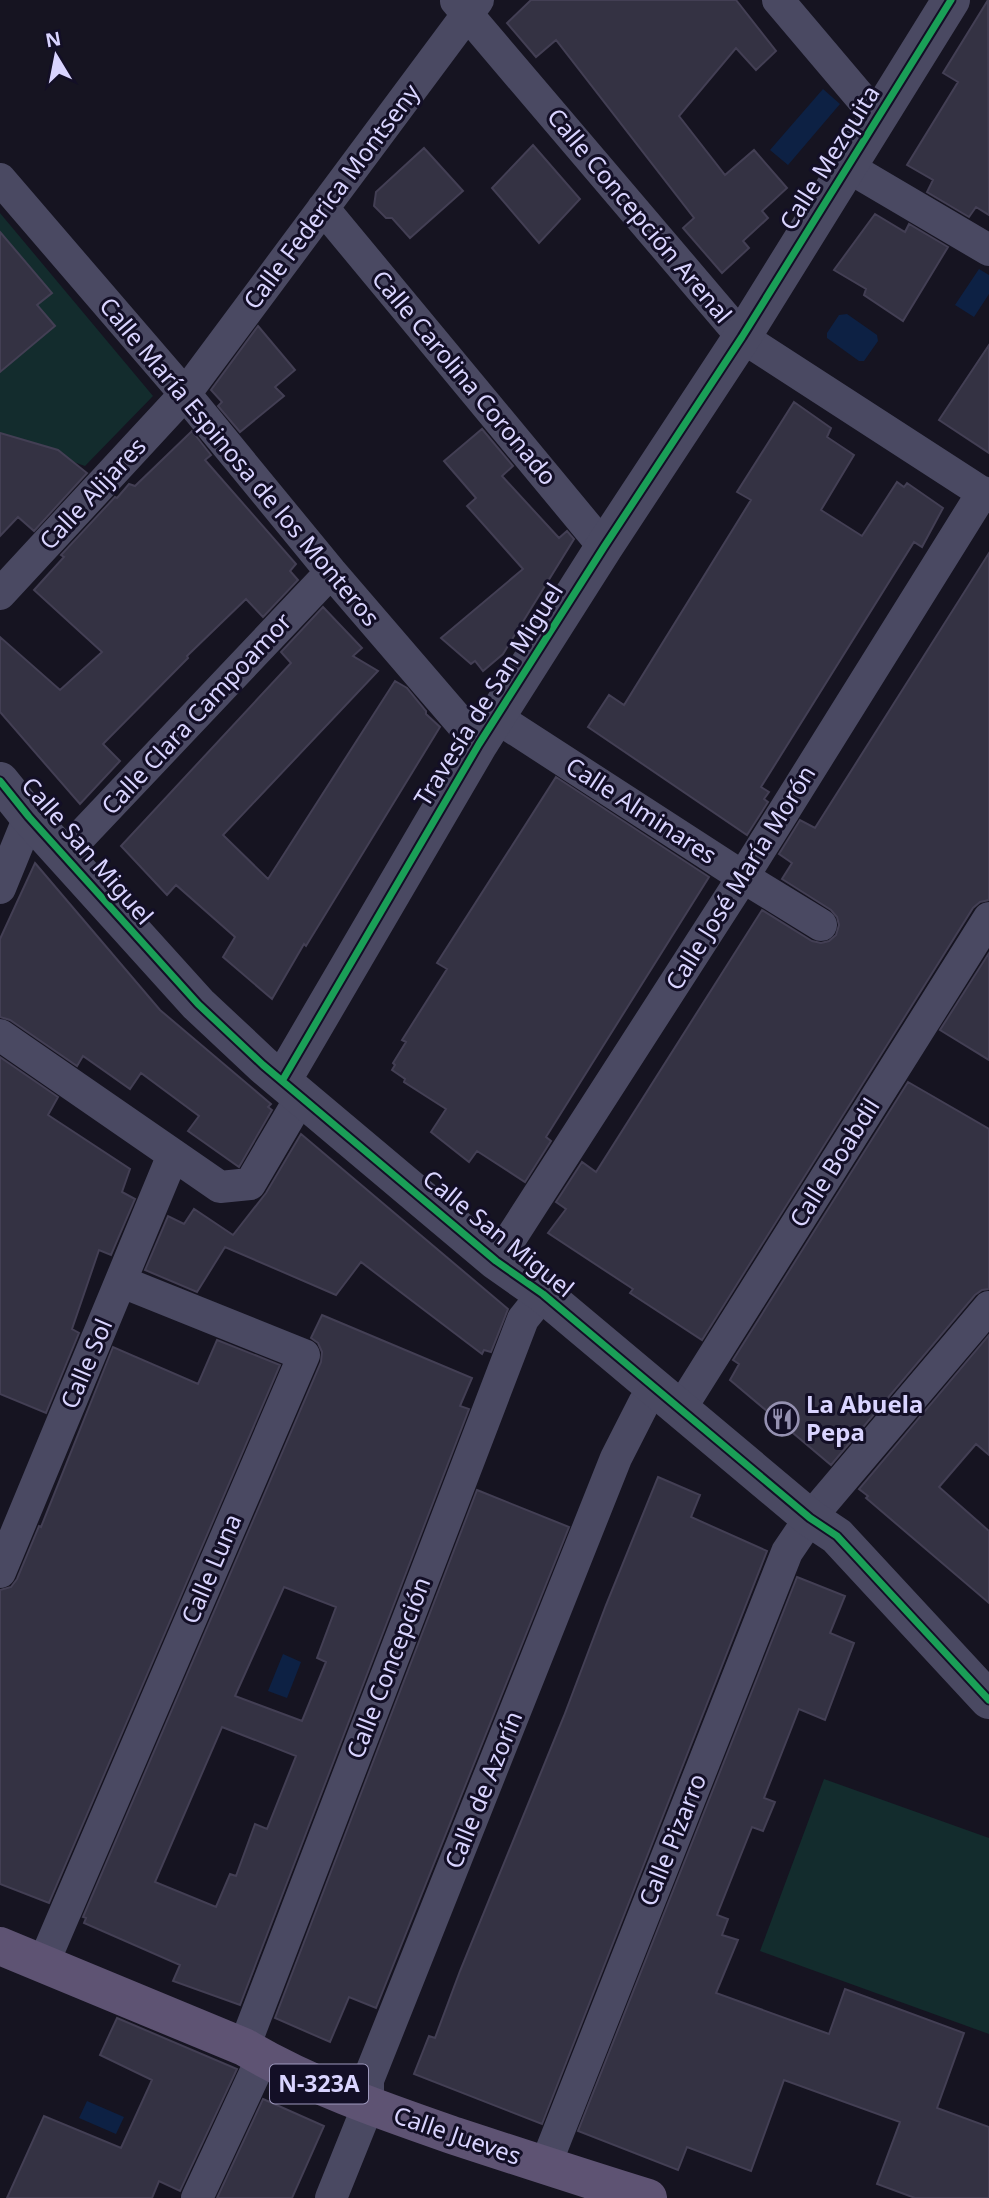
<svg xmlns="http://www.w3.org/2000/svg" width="989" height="2198" font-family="'Noto Sans',sans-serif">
  <rect width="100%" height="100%" fill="#161421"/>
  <!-- green -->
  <path fill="#132c2d" d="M 0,213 L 153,396 L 85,466 L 13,441 L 0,451 Z
    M 824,1779 L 989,1838 L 989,2034 L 760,1951 Z"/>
  <!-- water -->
  <path fill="#0d2144" d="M 823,89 L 840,104 L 788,165 L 770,150 Z
    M 979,269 L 989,275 L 989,294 L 974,317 L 955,305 Z
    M 847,314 L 877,335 L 878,341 L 864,361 L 859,361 L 827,338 L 827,333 L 839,315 Z
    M 283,1654 L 301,1662 L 287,1698 L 268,1691 Z
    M 87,2101 L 124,2117 L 116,2134 L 79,2118 Z"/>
  <!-- building -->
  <path fill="#343243" stroke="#433f54" stroke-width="2" fill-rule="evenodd" d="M 531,0 L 736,0 L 776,51 L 756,70 L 736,48 L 679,116 L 725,175 L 754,150 L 787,188 L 762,211 L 768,218 L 743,241 L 749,248 L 722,273 L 683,228 L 694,218 L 556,40 L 536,57 L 507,23 Z
    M 988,0 L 989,215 L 976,207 L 969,217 L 927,192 L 933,180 L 907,165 L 958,82 L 943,73 Z
    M 533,145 L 580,199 L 539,243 L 492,188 Z
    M 424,148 L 463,191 L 410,238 L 392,218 L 386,218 L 374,206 L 376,192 Z
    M 875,214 L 905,232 L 909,224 L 948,247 L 903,321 L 864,295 L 866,289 L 834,270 Z
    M 0,232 L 52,293 L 37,305 L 55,326 L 0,372 Z
    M 258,326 L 295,370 L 275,387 L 284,396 L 240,432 L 218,406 L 222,402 L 211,390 Z
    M 989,345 L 989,453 L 939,420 Z
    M 794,402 L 831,428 L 827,437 L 854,455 L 821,510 L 862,536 L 897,482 L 904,487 L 907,483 L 943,508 L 922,547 L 914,542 L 761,787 L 769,792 L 764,799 L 768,802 L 747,835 L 588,727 L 609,695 L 624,705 L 751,500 L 737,492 Z
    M 482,429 L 513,466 L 502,476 L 559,538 L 567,531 L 574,539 L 503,654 L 483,671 L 475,661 L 471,664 L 441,638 L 523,569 L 467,506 L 476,498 L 444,461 Z
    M 192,431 L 211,455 L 205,460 L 296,564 L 290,571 L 298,580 L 263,617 L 246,599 L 187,656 L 188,658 L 103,744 L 120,761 L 80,804 L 0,712 L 0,637 L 60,690 L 102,652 L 34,590 L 64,557 L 61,555 L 115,497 L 117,498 L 129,484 L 135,486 Z
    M 0,433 L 58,450 L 87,473 L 34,531 L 18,517 L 0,536 Z
    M 989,553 L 989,900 L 980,902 L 973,908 L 702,1340 L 630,1293 L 633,1289 L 548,1233 L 566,1209 L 556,1202 L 582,1162 L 596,1172 L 762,910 L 812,941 L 821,943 L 829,941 L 836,935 L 839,925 L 837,917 L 831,910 L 782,879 L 792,863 L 779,854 L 800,820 L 815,828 Z
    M 323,607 L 362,648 L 353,656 L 378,671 L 223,835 L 268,879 L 395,681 L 407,688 L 426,711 L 426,714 L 440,727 L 306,946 L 304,944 L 272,999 L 223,957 L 235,937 L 176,885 L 167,895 L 121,846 L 291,663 L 281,652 Z
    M 556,777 L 709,877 L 546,1137 L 551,1141 L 525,1182 L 477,1151 L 469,1162 L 431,1132 L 446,1109 L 404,1082 L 405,1079 L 392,1070 L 395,1065 L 393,1063 L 406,1042 L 402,1040 L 447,969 L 437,963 Z
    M 35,863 L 160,1010 L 271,1104 L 268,1107 L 272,1110 L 239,1167 L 188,1131 L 199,1116 L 141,1073 L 130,1089 L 83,1056 L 77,1066 L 10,1020 L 0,1017 L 0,939 Z
    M 989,953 L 989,1060 L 940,1030 Z
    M 0,1057 L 58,1097 L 48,1115 L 130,1169 L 122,1192 L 135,1199 L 111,1255 L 99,1250 L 72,1329 L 79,1333 L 46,1413 L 0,1394 Z
    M 908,1082 L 989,1129 L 989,1289 L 982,1290 L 975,1295 L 831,1465 L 730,1380 L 739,1364 L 733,1360 Z
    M 301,1134 L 508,1309 L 491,1352 L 484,1350 L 482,1354 L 361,1262 L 336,1295 L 225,1247 L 197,1292 L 145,1270 L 168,1216 L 184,1224 L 194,1209 L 233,1235 L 266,1193 Z
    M 322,1315 L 472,1378 L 460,1406 L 469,1409 L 240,2005 L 173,1981 L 180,1965 L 84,1923 L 86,1918 L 83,1917 L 321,1362 L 322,1352 L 318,1343 L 311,1338 ZM 284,1587 L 336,1607 L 317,1658 L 326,1662 L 302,1721 L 235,1696 ZM 222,1727 L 296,1756 L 267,1829 L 255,1824 L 236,1876 L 230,1874 L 216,1907 L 155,1882 Z
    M 989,1335 L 989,1455 L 976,1444 L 939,1487 L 989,1531 L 989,1603 L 866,1498 L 868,1496 L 859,1489 Z
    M 217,1340 L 280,1365 L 49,1903 L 0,1884 L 0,1590 L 11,1587 L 17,1579 L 39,1526 L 41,1527 L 113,1347 L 198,1384 Z
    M 658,1477 L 700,1495 L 691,1517 L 767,1551 L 542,2124 L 414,2074 L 429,2036 L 435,2038 L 460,1971 L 564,1716 L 606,1605 Z
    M 477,1490 L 569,1527 L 376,2008 L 349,1997 L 330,2042 L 275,2018 Z
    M 797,1577 L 845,1596 L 830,1633 L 854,1643 L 825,1720 L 799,1709 L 764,1798 L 775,1802 L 763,1831 L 752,1827 L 740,1857 L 717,1915 L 728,1919 L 722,1935 L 738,1940 L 716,1993 L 829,2034 L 845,1989 L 964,2033 L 937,2108 L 989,2127 L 989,2198 L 915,2198 L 877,2184 L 900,2122 L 784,2080 L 751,2171 L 687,2147 L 678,2170 L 578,2131 Z
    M 117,2018 L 237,2069 L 180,2191 L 159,2181 L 152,2198 L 7,2198 L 44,2116 L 121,2148 L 152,2080 L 100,2055 Z
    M 263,2099 L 324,2126 L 292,2198 L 217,2198 Z"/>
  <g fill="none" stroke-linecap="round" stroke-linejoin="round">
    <!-- minor -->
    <path stroke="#4a4962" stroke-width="32" d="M 778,0 L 878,118
      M 456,1 L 742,337 L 989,497
      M 848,167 L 989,250
      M 0,179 L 185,394 L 331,572 L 479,744
      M 323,208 L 604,547
      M 0,594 L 185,394 L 478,0
      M 496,717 L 743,877 L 821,925
      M 63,855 L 331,572
      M 0,888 L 29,817
      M 0,1035 L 220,1187 L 250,1184 L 301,1097
      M 496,1261 L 743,877 L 983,492
      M 681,1408 L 989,918
      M 0,1572 L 173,1155
      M 43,1964 L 304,1355 L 122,1282
      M 244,2047 L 523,1319 L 543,1294
      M 545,2166 L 787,1552 L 810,1518 L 989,1307
      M 197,2198 L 262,2058
      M 331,2198 L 368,2106 L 368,2080 L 616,1458 L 644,1403 L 656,1388"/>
    <!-- tertiary -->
    <path stroke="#4a4962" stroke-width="38" d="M 0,781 L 29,817 L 198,1004 L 263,1065 L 496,1261 L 543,1294 L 810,1518 L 837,1536 L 989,1700
      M 282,1081 L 479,744 L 604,547 L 742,337 L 951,0"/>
    <!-- primary -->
    <path stroke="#5e5373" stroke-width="38" d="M 0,1946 L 244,2047 C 310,2086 383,2111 455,2136 C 519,2157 583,2178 648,2198"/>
    <defs>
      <path id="cycleway" d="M 0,781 L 29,817 L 198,1004 L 263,1065 L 496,1261 L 543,1294 L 810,1518 L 837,1536 L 989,1700
        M 282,1081 L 479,744 L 604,547 L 742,337 L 951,0"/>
    </defs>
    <!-- cycleway casing -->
    <use href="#cycleway" stroke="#130f26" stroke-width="11"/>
    <!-- cycleway -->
    <use href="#cycleway" stroke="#1a9f57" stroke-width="7"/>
  </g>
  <!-- icons -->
  <defs>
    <symbol id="restaurant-ring" viewBox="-11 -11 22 22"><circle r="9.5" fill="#130f26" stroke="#9591b1" stroke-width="1.5"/><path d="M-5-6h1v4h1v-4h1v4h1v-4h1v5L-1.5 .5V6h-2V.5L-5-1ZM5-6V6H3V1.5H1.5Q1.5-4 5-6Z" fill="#9591b1"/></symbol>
  </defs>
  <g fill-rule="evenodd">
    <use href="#restaurant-ring" x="763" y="1400" width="38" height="38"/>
  </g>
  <g text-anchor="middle" stroke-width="6" stroke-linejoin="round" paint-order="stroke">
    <!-- shield labels -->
    <rect fill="#130f26" stroke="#9e99be" stroke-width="2" x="270" y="2064.5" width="98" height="39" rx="5"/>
    <g font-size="23" font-weight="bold" fill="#d9d4ff">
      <text x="319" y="2092">N-323A</text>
    </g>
    <!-- street labels -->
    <g font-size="24" fill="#d9d4ff" stroke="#130f26">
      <text transform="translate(830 158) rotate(-58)" y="8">Calle Mezquita</text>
      <text transform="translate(332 197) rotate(-53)" y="8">Calle Federica Montseny</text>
      <text transform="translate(639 216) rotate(50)" y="8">Calle Concepción Arenal</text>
      <text transform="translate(464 378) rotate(50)" y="8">Calle Carolina Coronado</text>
      <text transform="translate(239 462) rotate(50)" y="8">Calle María Espinosa de los Monteros</text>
      <text transform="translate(93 494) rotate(-47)" y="8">Calle Alijares</text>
      <text transform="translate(489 695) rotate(-58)" y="8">Travesía de San Miguel</text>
      <text transform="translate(197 714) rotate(-47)" y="8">Calle Clara Campoamor</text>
      <text transform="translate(641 811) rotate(33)" y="8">Calle Alminares</text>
      <text transform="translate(87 851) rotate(49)" y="8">Calle San Miguel</text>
      <text transform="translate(741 878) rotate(-58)" y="8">Calle José María Morón</text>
      <text transform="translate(835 1163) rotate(-58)" y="8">Calle Boabdil</text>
      <text transform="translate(498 1234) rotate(39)" y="8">Calle San Miguel</text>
      <text transform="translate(87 1364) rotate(-67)" y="8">Calle Sol</text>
      <text transform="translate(212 1569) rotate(-67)" y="8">Calle Luna</text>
      <text transform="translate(389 1668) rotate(-69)" y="8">Calle Concepción</text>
      <text transform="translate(484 1790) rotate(-68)" y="8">Calle de Azorín</text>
      <text transform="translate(673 1840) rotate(-68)" y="8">Calle Pizarro</text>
      <text transform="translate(457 2136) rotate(19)" y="8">Calle Jueves</text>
    </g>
    <!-- poi labels -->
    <g font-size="24" font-weight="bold" fill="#d9d4ff" stroke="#130f26" text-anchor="start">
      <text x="806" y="1413">La Abuela<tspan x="806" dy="28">Pepa</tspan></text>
    </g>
  </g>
  <!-- north arrow -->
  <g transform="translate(56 56) rotate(350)" stroke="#130f26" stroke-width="5" paint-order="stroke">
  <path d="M0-5L12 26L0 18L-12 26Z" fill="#d9d4ff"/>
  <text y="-10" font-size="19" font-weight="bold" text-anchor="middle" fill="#d9d4ff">N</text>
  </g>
</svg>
